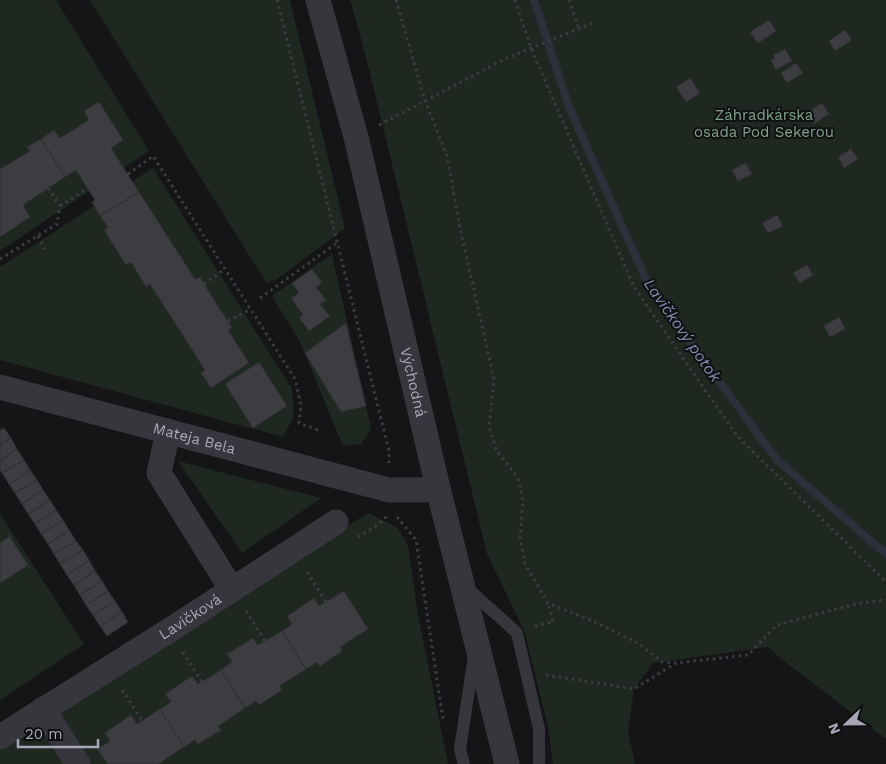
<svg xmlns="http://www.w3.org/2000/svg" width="886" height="764" font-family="'Work Sans',sans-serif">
  <rect width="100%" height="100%" fill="#151517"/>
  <!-- green -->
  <path fill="#1f2721" d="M 0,0 L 56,0 L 149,151 L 0,251 Z
    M 90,0 L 290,0 L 345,228 L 273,282 L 272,280 L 267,284 Z
    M 350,0 L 886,0 L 886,739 L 785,662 L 768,647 L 653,663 L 634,689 L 628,731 L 635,764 L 553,764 L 548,727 L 524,630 L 487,554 L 365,53 Z
    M 153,168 L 292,389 L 294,416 L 283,437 L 0,360 L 0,267 Z
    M 332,254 L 371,429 L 361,444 L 343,446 L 300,342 L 272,296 Z
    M 178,461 L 321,498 L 242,553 Z
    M 368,513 L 398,528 L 408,546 L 418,615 L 448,764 L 0,764 L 0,750 Z
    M 0,514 L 84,644 L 0,700 Z"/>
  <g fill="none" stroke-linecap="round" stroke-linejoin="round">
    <!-- stream -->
    <path stroke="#2b303a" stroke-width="8" d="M 534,0 L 569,107 L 648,284 L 777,460 L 886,554"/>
  </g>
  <!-- building -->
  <path fill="#3d3c41" stroke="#302f33" d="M 769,20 L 776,31 L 758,43 L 750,32 Z
    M 845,30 L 852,40 L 835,51 L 829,41 Z
    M 785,49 L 792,61 L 776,70 L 771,60 L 775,58 L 773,55 Z
    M 796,63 L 803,73 L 787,83 L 781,73 Z
    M 690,78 L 700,93 L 686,102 L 676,87 Z
    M 99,102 L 123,140 L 111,148 L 139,192 L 100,216 L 92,202 L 95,200 L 76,170 L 65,177 L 41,139 L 54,130 L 60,138 L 89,120 L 84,111 Z
    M 822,103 L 829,114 L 814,124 L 807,113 Z
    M 41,139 L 65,177 L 23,205 L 30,217 L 0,237 L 0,169 L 30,151 L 27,147 Z
    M 851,149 L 858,159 L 844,168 L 838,157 Z
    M 746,163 L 752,174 L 738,181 L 732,170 Z
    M 139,192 L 195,279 L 200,277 L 204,284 L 232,328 L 228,330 L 249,363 L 211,388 L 201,373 L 205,370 L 150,284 L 146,287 L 131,262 L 126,265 L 104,230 L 108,227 L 100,216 Z
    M 777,215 L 783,226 L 768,233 L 762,223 Z
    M 807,265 L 813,275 L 800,283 L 793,273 Z
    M 312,269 L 322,283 L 316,287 L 326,300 L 320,304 L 330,316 L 309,331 L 299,318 L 303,315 L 291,298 L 299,293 L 292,283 Z
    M 839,317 L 845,329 L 830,337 L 824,326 Z
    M 346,323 L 366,406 L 341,412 L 305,353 Z
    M 259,362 L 287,406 L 253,428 L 225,384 Z
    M 4,428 L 11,438 L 0,445 L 0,430 Z
    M 11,438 L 17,449 L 0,461 L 0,445 Z
    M 17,449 L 24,460 L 2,473 L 0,470 L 0,461 Z
    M 24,460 L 30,470 L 9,484 L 2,473 Z
    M 30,470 L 37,480 L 15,493 L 9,484 Z
    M 37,480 L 43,490 L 22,504 L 15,493 Z
    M 43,490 L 50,500 L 28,514 L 22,504 Z
    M 50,500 L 56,510 L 35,524 L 28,514 Z
    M 56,510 L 63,520 L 41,534 L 35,524 Z
    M 63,520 L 69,530 L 48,544 L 41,534 Z
    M 69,530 L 76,541 L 54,554 L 48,544 Z
    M 8,534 L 30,568 L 27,566 L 0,583 L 0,543 L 9,537 Z
    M 76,541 L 83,550 L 60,564 L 54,554 Z
    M 83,550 L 89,560 L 67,575 L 60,564 Z
    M 89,560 L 95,571 L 74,585 L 67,575 Z
    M 95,571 L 102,581 L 80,595 L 74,585 Z
    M 102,581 L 108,591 L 86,605 L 80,595 Z
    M 108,591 L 115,601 L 93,615 L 86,605 Z
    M 344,591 L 368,629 L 340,647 L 342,651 L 320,666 L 317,662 L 306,669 L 282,631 L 292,624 L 287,616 L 314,598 L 319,606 Z
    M 115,601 L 122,612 L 100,626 L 93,615 Z
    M 122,612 L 128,622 L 107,636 L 100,626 Z
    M 282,631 L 306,669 L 279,686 L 282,690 L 259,705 L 256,701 L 245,708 L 221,670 L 232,662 L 227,654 L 253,638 L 258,645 Z
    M 221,670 L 245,708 L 218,726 L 221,730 L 198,744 L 195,740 L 184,747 L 160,709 L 171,702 L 165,694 L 192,676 L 198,684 Z
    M 160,709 L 184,747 L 158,764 L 108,764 L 97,749 L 110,741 L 105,733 L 131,715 L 137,724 Z"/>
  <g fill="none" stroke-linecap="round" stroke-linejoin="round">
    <!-- path -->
    <path stroke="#3c3c43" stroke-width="3" stroke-dasharray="2.5 4" stroke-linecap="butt" d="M 277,0 L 389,451 L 389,463
      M 396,0 L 425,101 L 447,156 L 460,228 L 494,379 L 489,427 L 497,451 L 518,478 L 523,500 L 520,539 L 525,564 L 548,603 L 597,623 L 638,643 L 662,662 L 676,663
      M 515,0 L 531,48 L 634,287 L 737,436 L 886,582
      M 569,0 L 579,29
      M 379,125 L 509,57 L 593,23
      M 128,174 L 153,156 L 295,379 L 301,405 L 299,423 L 318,430
      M 60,206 L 88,188
      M 38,236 L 45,249
      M 0,259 L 57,224 L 60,206 L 48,188
      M 204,284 L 225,269
      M 260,298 L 337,243
      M 228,321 L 251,309
      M 397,517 L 416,540 L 443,719
      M 358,537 L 379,524 L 387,516
      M 307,572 L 326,602
      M 246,611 L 265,641
      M 535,626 L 553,622 L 548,604
      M 183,652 L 202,682
      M 546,675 L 634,689 L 676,663 L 748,655 L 777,625 L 855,604 L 886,600
      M 122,690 L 142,720"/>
    <!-- service -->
    <path stroke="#36363c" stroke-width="12" d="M 466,587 L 517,633 L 539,729 L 539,764
      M 464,764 L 460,749 L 474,656"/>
    <!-- minor -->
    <g stroke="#36363c" stroke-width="25">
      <path id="s1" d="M 318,0 L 356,137 L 438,488 L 507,764"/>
      <path id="s2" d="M 0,387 L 389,490 L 425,490 L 438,488"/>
      <path d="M 168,431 L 159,473 L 232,590"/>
      <path d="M 43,709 L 78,764"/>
      <path id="s3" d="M 0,737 L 170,630 L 336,522"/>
    </g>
  </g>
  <g text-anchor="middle" stroke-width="4" stroke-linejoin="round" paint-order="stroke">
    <!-- park labels -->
    <g font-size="15" fill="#7ea188" stroke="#101012">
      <text x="764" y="120">Záhradkárska<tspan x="764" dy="17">osada Pod Sekerou</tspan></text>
    </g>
    <!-- street labels -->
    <g font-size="15" fill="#a7a8b7" stroke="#101012">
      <text dy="5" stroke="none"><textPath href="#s1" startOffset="394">Východná</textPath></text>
      <text dy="5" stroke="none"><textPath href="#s2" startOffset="201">Mateja Bela</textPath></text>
      <text dy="5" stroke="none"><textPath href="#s3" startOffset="225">Lavičková</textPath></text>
    </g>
    <!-- water labels -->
    <g font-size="16" font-style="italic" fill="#7f8eb1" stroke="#101012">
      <text transform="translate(683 330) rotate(55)" y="6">Lavičkový potok</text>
    </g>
  </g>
  <!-- north arrow -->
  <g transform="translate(846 724) rotate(248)" stroke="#101012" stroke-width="4" paint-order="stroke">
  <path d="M0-4L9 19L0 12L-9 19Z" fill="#a7a8b7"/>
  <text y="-8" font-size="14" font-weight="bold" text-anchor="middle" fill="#a7a8b7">N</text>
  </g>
  <!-- scale -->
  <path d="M18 739v8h80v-8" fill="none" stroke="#a7a8b7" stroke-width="2.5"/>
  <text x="25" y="739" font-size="15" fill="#a7a8b7" stroke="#101012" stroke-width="4" paint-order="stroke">20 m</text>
</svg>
